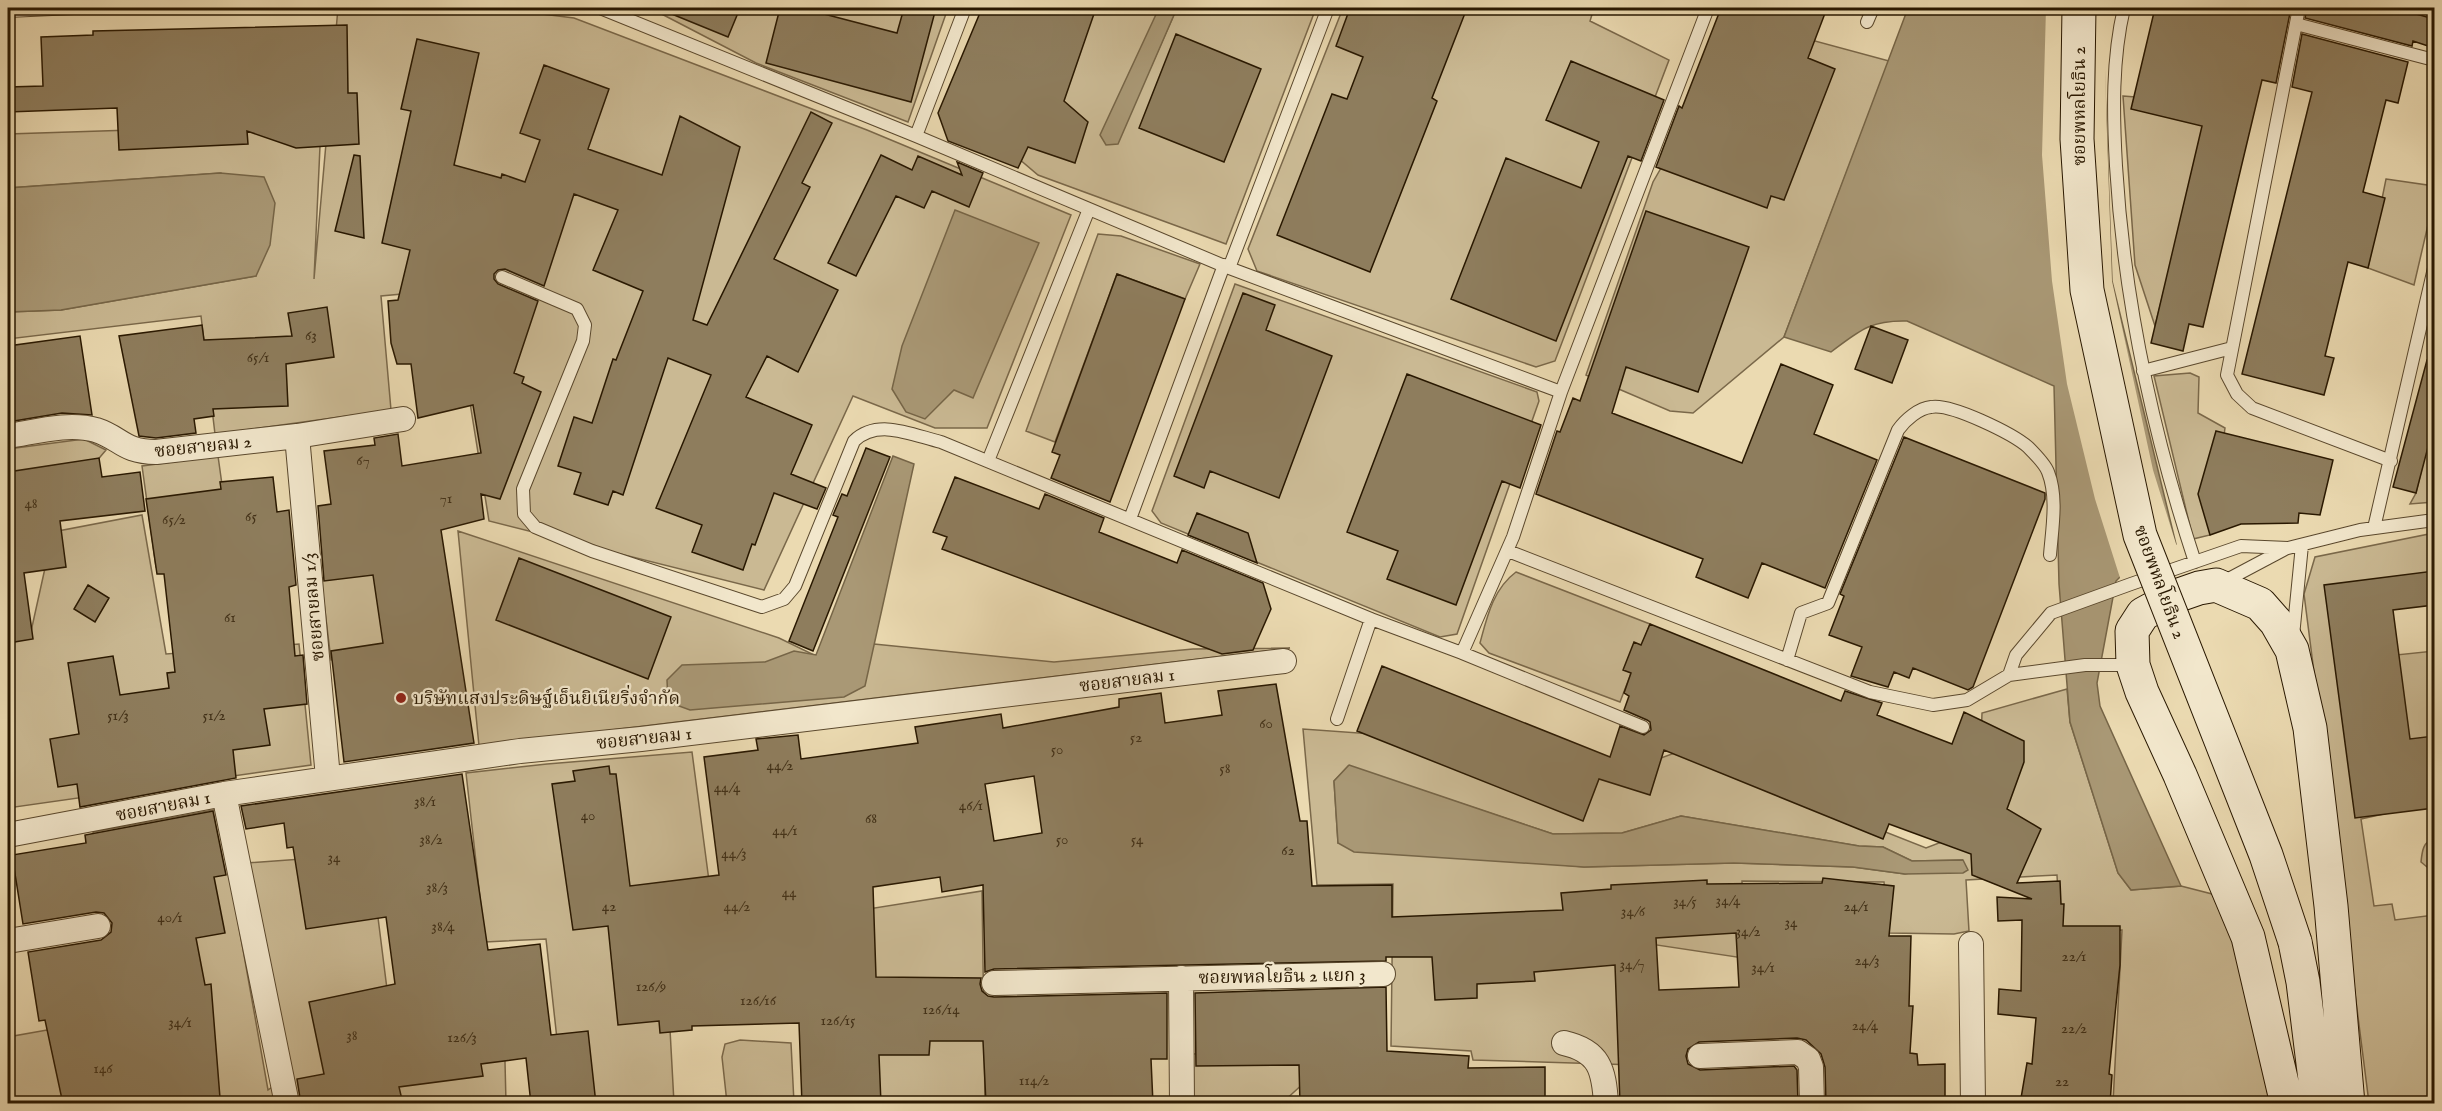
<svg xmlns="http://www.w3.org/2000/svg" width="2442" height="1111" font-family="'IM FELL English','Noto Serif Thai',serif">
  <rect width="100%" height="100%" fill="#ebdab1"/>
  <filter id="stains"><feTurbulence type="fractalNoise" baseFrequency=".00333" numOctaves="4"/><feColorMatrix values="0 0 0 0 .2 0 0 0 0 .09 0 0 0 0 .02 0 0 0 .5 -.17"/></filter>
  <radialGradient id="worn" r=".72"><stop offset=".6" stop-color="#630" stop-opacity="0"/><stop offset="1" stop-color="#630" stop-opacity=".3"/></radialGradient>
  <!-- green -->
  <path fill="#cab993" stroke="#7a684a" stroke-width="1.5" fill-rule="evenodd" d="M 338,8 L 493,8 L 574,18 L 867,130 L 1071,215 L 987,428 L 935,428 L 853,396 L 764,590 L 489,521 L 471,409 L 456,289 L 381,296 L 391,410 L 215,434 L 201,316 L 8,339 L 8,312 L 61,310 L 256,276 L 221,173 L 8,188 L 8,134 L 321,124 L 314,279 Z
    M 650,8 L 948,8 L 908,122 L 756,63 Z
    M 1070,8 L 1159,8 L 1153,24 L 1149,71 L 1177,8 L 1316,8 L 1226,244 L 1038,175 L 1018,158 Z
    M 1343,8 L 1594,8 L 1590,21 L 1669,60 L 1555,361 L 1536,367 L 1257,271 L 1248,249 Z
    M 1745,22 L 1889,61 L 1784,337 L 1693,413 L 1670,411 L 1586,375 L 1653,182 Z
    M 2123,96 L 2211,103 L 2155,326 L 2135,265 Z
    M 2386,179 L 2434,186 L 2434,199 L 2414,285 L 2368,268 Z
    M 1098,234 L 1121,236 L 1200,264 L 1185,299 L 1117,274 L 1055,442 L 1026,431 Z
    M 1235,284 L 1537,392 L 1539,401 L 1457,634 L 1440,637 L 1161,523 L 1152,511 Z
    M 2190,373 L 2199,377 L 2198,413 L 2225,428 L 2210,535 L 2193,539 L 2154,376 Z
    M 2434,417 L 2434,502 L 2410,504 L 2416,493 Z
    M 84,439 L 106,450 L 95,463 L 8,474 L 8,449 Z
    M 218,456 L 232,556 L 156,567 L 142,466 Z
    M 142,515 L 166,654 L 299,644 L 311,765 L 8,808 L 8,639 L 30,636 L 53,532 Z
    M 458,531 L 779,638 L 816,656 L 874,644 L 1054,662 L 1193,649 L 1290,648 L 479,746 Z
    M 2434,533 L 2434,592 L 2387,596 L 2387,656 L 2434,651 L 2434,803 L 2361,819 L 2374,906 L 2392,904 L 2395,920 L 2434,915 L 2434,1103 L 2369,1103 L 2304,594 L 2315,557 Z
    M 394,570 L 403,652 L 331,660 L 321,578 Z
    M 1516,572 L 1650,624 L 1620,702 L 1489,653 L 1480,643 C 1487,617 1493,589 1516,572 Z
    M 2067,689 L 2070,722 L 2118,873 L 2131,890 L 2181,886 L 2212,894 L 2233,938 L 2270,1103 L 2113,1103 L 2122,930 L 2060,931 L 2057,875 L 1966,880 L 1969,931 L 1954,934 L 1889,933 L 1884,882 L 1742,881 L 1743,958 L 1644,943 L 1637,1065 L 1473,1060 L 1471,1051 L 1391,1046 L 1393,884 L 1317,885 L 1303,729 L 1457,740 L 1620,773 L 1680,751 L 1926,848 L 1978,828 L 1982,713 ZM 1348,766 L 1553,834 L 1622,833 L 1681,816 L 1859,846 L 1883,847 L 1912,861 L 1963,860 L 1905,874 L 1853,867 L 1734,863 L 1584,867 L 1338,843 L 1334,781 Z
    M 692,752 L 716,934 L 669,1011 L 674,1103 L 564,1103 L 546,939 L 485,942 L 466,773 L 547,764 Z
    M 218,809 L 268,1090 L 290,1074 L 247,863 L 370,854 L 387,989 L 503,980 L 506,1103 L 160,1103 L 93,832 Z
    M 2434,839 L 2434,871 L 2432,871 L 2421,862 C 2422,852 2423,841 2434,839 Z
    M 982,891 L 985,1103 L 880,1103 L 849,912 Z
    M 75,1025 L 96,1103 L 8,1104 L 8,1037 Z
    M 740,1040 L 791,1043 L 794,1103 L 727,1103 L 722,1057 L 725,1044 Z
    M 1303,1053 L 1306,1081 L 1282,1103 L 1189,1103 L 1188,1054 Z"/>
  <!-- water -->
  <path fill="#a99875" stroke="#766547" stroke-width="1.5" d="M 1159,8 L 1177,8 L 1118,144 L 1106,145 L 1100,135 Z
    M 1908,8 L 2102,8 L 2112,281 L 2176,544 L 2134,563 L 2116,581 L 2097,683 L 2100,706 L 2181,886 L 2131,890 L 2118,873 L 2070,722 L 2059,584 L 2054,386 L 1907,321 C 1870,320 1859,331 1831,352 L 1784,337 Z
    M 220,173 L 264,177 L 275,203 L 270,245 L 256,276 L 61,310 L 8,312 L 8,188 Z
    M 955,210 L 1039,243 L 973,398 L 954,390 L 925,419 L 906,412 L 892,389 L 902,346 Z
    M 893,456 L 914,464 L 865,686 L 844,697 L 690,710 L 668,702 L 667,680 L 682,665 L 765,662 L 794,651 L 816,655 Z
    M 1349,765 L 1553,834 L 1622,833 L 1681,816 L 1859,846 L 1883,847 L 1912,861 L 1963,860 L 1968,870 L 1963,873 L 1905,874 L 1853,867 L 1734,863 L 1584,867 L 1354,852 L 1338,843 L 1334,781 Z"/>
  <!-- pier -->
  <path fill="#ebdab1" d="M 2046,8 L 2105,8 L 2106,104 L 2112,281 L 2153,470 L 2177,547 L 2136,565 L 2121,581 L 2095,499 L 2067,384 L 2052,281 L 2042,155 Z"/>
  <!-- building -->
  <path fill="#8e7d5d" stroke="#291801" stroke-width="1.5" fill-rule="evenodd" d="M 657,8 L 740,8 L 728,37 Z
    M 780,8 L 801,8 L 897,33 L 904,8 L 936,8 L 911,102 L 766,63 Z
    M 982,8 L 1096,8 L 1064,101 L 1088,122 L 1075,163 L 1028,147 L 1018,168 L 948,141 L 938,113 Z
    M 1350,8 L 1467,8 L 1432,98 L 1437,101 L 1370,272 L 1277,235 L 1332,94 L 1347,99 L 1363,57 L 1336,46 Z
    M 1721,8 L 1827,8 L 1808,58 L 1835,69 L 1784,200 L 1771,196 L 1767,208 L 1656,167 L 1679,106 L 1682,108 Z
    M 2155,8 L 2291,8 L 2276,83 L 2262,80 L 2203,327 L 2189,324 L 2183,351 L 2151,343 L 2202,126 L 2131,109 Z
    M 2307,8 L 2395,8 L 2434,19 L 2434,48 L 2413,41 L 2412,46 L 2305,18 Z
    M 347,25 L 348,93 L 357,93 L 359,144 L 296,148 L 247,131 L 248,144 L 119,150 L 117,108 L 8,112 L 8,87 L 43,86 L 41,37 L 93,35 L 93,31 Z
    M 1176,34 L 1261,69 L 1224,162 L 1139,128 Z
    M 2302,34 L 2408,62 L 2398,103 L 2386,100 L 2363,192 L 2385,198 L 2368,268 L 2348,262 L 2325,356 L 2334,358 L 2324,395 L 2242,374 L 2312,92 L 2292,87 Z
    M 417,39 L 479,53 L 454,165 L 501,178 L 502,174 L 525,182 L 540,140 L 520,133 L 544,65 L 609,89 L 588,149 L 662,175 L 680,116 L 740,147 L 693,320 L 707,325 L 811,112 L 832,123 L 802,183 L 810,187 L 774,259 L 838,290 L 798,372 L 767,356 L 746,397 L 812,425 L 791,474 L 826,488 L 817,509 L 774,493 L 755,545 L 752,544 L 743,570 L 692,552 L 702,525 L 656,508 L 711,375 L 668,358 L 623,495 L 613,491 L 608,505 L 574,494 L 581,473 L 558,466 L 574,417 L 592,423 L 613,359 L 616,360 L 643,291 L 593,270 L 618,210 L 574,194 L 544,286 L 505,269 L 498,270 L 494,274 L 494,279 L 498,284 L 538,301 L 514,373 L 524,377 L 522,383 L 541,392 L 500,499 L 481,494 L 484,519 L 441,530 L 474,743 L 344,762 L 331,651 L 383,643 L 373,575 L 324,581 L 318,506 L 331,504 L 324,451 L 375,445 L 374,438 L 398,434 L 402,466 L 481,453 L 473,405 L 418,418 L 411,364 L 397,364 L 391,343 L 388,301 L 398,300 L 410,250 L 382,243 L 411,111 L 401,109 Z
    M 1571,61 L 1664,100 L 1641,161 L 1628,156 L 1556,341 L 1451,299 L 1506,158 L 1581,188 L 1599,142 L 1546,120 Z
    M 354,155 L 360,156 L 364,238 L 335,231 Z
    M 881,155 L 912,170 L 918,156 L 962,175 L 957,162 L 983,173 L 969,207 L 932,191 L 924,208 L 896,196 L 856,276 L 828,263 Z
    M 1646,211 L 1749,247 L 1698,392 L 1626,367 L 1612,413 L 1742,463 L 1781,364 L 1833,385 L 1814,434 L 1877,460 L 1825,588 L 1762,563 L 1748,598 L 1696,577 L 1703,559 L 1536,494 L 1557,431 L 1560,432 L 1573,398 L 1580,401 Z
    M 1117,274 L 1185,299 L 1110,502 L 1051,478 L 1060,455 L 1052,452 Z
    M 1243,293 L 1275,305 L 1266,330 L 1332,356 L 1279,498 L 1210,471 L 1204,488 L 1174,476 Z
    M 327,307 L 334,357 L 286,364 L 288,406 L 213,409 L 214,416 L 194,419 L 196,433 L 156,438 L 139,436 L 119,336 L 202,325 L 204,340 L 292,336 L 288,313 Z
    M 1871,326 L 1908,340 L 1892,383 L 1855,369 Z
    M 80,336 L 92,415 L 62,413 L 8,422 L 8,346 Z
    M 2427,360 L 2434,361 L 2434,424 L 2416,493 L 2393,487 Z
    M 1407,374 L 1541,425 L 1520,488 L 1502,481 L 1456,605 L 1387,579 L 1398,551 L 1347,532 Z
    M 2216,431 L 2333,460 L 2320,515 L 2299,513 L 2298,523 L 2241,524 L 2210,535 L 2198,494 Z
    M 1904,437 L 2045,493 L 2045,499 L 1973,687 L 1968,690 L 1913,668 L 1909,678 L 1894,672 L 1888,687 L 1851,676 L 1862,647 L 1829,635 L 1844,596 L 1840,594 Z
    M 866,448 L 890,457 L 813,651 L 789,641 L 838,517 L 833,515 L 842,494 L 847,496 Z
    M 99,458 L 102,477 L 140,472 L 145,511 L 60,521 L 66,567 L 24,573 L 33,639 L 8,643 L 8,472 Z
    M 273,477 L 277,512 L 289,510 L 296,585 L 289,587 L 295,656 L 303,655 L 307,704 L 264,709 L 270,745 L 233,750 L 236,778 L 80,807 L 77,784 L 58,787 L 50,739 L 79,734 L 68,663 L 113,656 L 120,695 L 169,688 L 167,673 L 175,672 L 164,574 L 157,574 L 146,499 L 221,489 L 220,482 Z
    M 955,477 L 1039,509 L 1045,494 L 1104,518 L 1099,532 L 1177,563 L 1182,550 L 1263,583 L 1271,609 L 1253,650 L 1222,654 L 942,549 L 947,537 L 933,532 Z
    M 1197,513 L 1248,533 L 1257,563 L 1188,535 Z
    M 519,558 L 671,617 L 648,679 L 496,620 Z
    M 2434,571 L 2434,605 L 2393,610 L 2410,739 L 2434,736 L 2434,808 L 2355,818 L 2324,585 Z
    M 88,585 L 109,598 L 95,622 L 74,609 Z
    M 1650,624 L 1841,701 L 1845,691 L 1882,703 L 1877,715 L 1952,744 L 1964,712 L 2024,741 L 2024,762 L 2007,809 L 2041,829 L 2017,883 L 2060,881 L 2061,904 L 2064,904 L 2063,926 L 2120,926 L 2120,965 L 2109,1074 L 2112,1075 L 2110,1104 L 2020,1104 L 2027,1063 L 2032,1064 L 2036,1018 L 1998,1014 L 1999,989 L 2021,991 L 2022,920 L 1998,921 L 1997,897 L 2032,899 L 1972,875 L 1971,854 L 1889,824 L 1883,839 L 1664,750 L 1650,795 L 1599,779 L 1583,821 L 1357,731 L 1382,666 L 1610,757 L 1620,726 L 1644,735 L 1651,730 L 1650,722 L 1647,720 L 1624,710 L 1629,696 L 1624,693 L 1631,673 L 1623,670 L 1634,642 L 1641,645 Z
    M 1276,684 L 1300,821 L 1307,821 L 1312,886 L 1392,885 L 1392,917 L 1563,910 L 1561,893 L 1611,889 L 1611,885 L 1707,880 L 1707,884 L 1822,883 L 1823,878 L 1894,886 L 1889,936 L 1911,936 L 1909,1006 L 1913,1006 L 1910,1053 L 1917,1054 L 1918,1065 L 1945,1064 L 1945,1104 L 1826,1104 L 1825,1067 L 1821,1054 L 1806,1040 L 1797,1038 L 1699,1042 L 1688,1049 L 1686,1056 L 1688,1064 L 1700,1070 L 1794,1066 L 1797,1070 L 1798,1104 L 1620,1104 L 1615,965 L 1534,972 L 1535,981 L 1477,984 L 1477,998 L 1435,1000 L 1432,957 L 1386,957 L 1386,961 L 994,969 L 985,972 L 983,885 L 942,892 L 940,877 L 873,887 L 876,977 L 981,978 L 980,984 L 982,991 L 988,996 L 994,997 L 1167,993 L 1167,1059 L 1151,1059 L 1153,1104 L 986,1104 L 983,1041 L 930,1041 L 929,1055 L 879,1055 L 881,1104 L 802,1104 L 799,1023 L 692,1026 L 692,1030 L 660,1033 L 659,1021 L 618,1025 L 608,926 L 573,930 L 552,784 L 575,781 L 573,771 L 609,766 L 610,774 L 616,774 L 630,886 L 719,875 L 704,757 L 758,750 L 756,739 L 798,735 L 801,759 L 918,743 L 915,727 L 1001,714 L 1003,728 L 1119,707 L 1119,699 L 1161,693 L 1165,723 L 1222,715 L 1218,691 ZM 1034,776 L 1042,833 L 994,841 L 985,784 ZM 1736,933 L 1739,987 L 1659,990 L 1656,938 Z
    M 462,774 L 488,950 L 540,944 L 551,1035 L 588,1031 L 596,1104 L 531,1104 L 526,1058 L 481,1064 L 483,1076 L 399,1087 L 403,1104 L 301,1104 L 297,1079 L 324,1074 L 309,1002 L 395,984 L 386,917 L 306,929 L 293,847 L 287,848 L 284,823 L 246,829 L 241,806 Z
    M 213,811 L 226,875 L 214,877 L 225,933 L 196,938 L 205,985 L 211,984 L 220,1098 L 190,1104 L 63,1104 L 45,1020 L 39,1021 L 28,952 L 101,940 L 111,932 L 112,923 L 104,913 L 96,912 L 23,924 L 12,855 L 86,843 L 85,835 Z
    M 1386,987 L 1387,1051 L 1469,1056 L 1468,1068 L 1545,1067 L 1545,1104 L 1300,1104 L 1299,1065 L 1196,1066 L 1195,993 Z"/>
  <g fill="none" stroke-linecap="round" stroke-linejoin="round">
    <defs>
      <path id="lane" d="M 600,8 L 916,136 L 1229,268 L 1561,392
        M 2124,8 C 2112,59 2113,113 2116,166 C 2124,301 2153,434 2195,562
        M 2299,8 L 2227,375 L 2237,394 L 2252,408 L 2391,461
        M 8,11 L 74,8
        M 1867,22 L 1873,8
        M 2296,24 L 2434,60
        M 916,136 L 965,8
        M 1229,268 L 1328,8
        M 502,277 L 577,309 L 585,325 L 583,341 L 523,489 L 524,514 L 535,527 L 592,551 L 762,607 L 784,599 L 795,586 L 854,441 C 878,418 912,435 941,442 L 1371,619 L 1462,653
        M 2143,371 L 2232,348
        M 988,461 L 1089,209
        M 1130,519 L 1224,265
        M 2374,528 L 2434,268
        M 1508,551 L 1870,692 L 1933,705 L 1967,700 L 2009,675
        M 2223,582 L 2287,548
        M 2293,636 L 2302,545
        M 1787,660 L 1801,613 L 1828,603 L 1898,430 C 1905,420 1919,408 1931,407 C 1951,403 2013,434 2028,447 C 2034,453 2045,464 2048,472 C 2058,497 2052,529 2050,555
        M 2132,665 L 2085,665 L 2009,675 L 2016,655 L 2051,613 L 2131,584 L 2241,546 L 2288,548 L 2360,530 L 2434,520
        M 1337,719 L 1371,619
        M 1643,727 L 1462,653 L 1513,537 L 1561,392 L 1708,8"/>
      <path id="street" d="M 8,436 C 35,432 68,422 96,430 C 121,438 123,452 156,452 L 297,436 L 403,419
        M 297,436 L 328,778
        M 224,794 L 287,1104
        M 8,835 L 224,794 L 520,751 L 641,739 L 1284,661
        M 8,941 L 98,926
        M 1971,944 L 1973,1104
        M 1181,978 L 1182,1104
        M 994,983 L 1383,974
        M 1564,1043 C 1599,1051 1604,1069 1606,1104
        M 1700,1056 L 1798,1052 L 1808,1059 L 1811,1067 L 1812,1104"/>
      <path id="secondary" d="M 2295,942 L 2303,982 L 2318,1104
        M 2287,1104 L 2248,937 L 2180,775 L 2142,692 L 2133,665 L 2132,631 L 2143,614 L 2176,596 L 2199,588 L 2216,585 L 2260,604 L 2276,622 L 2292,650 L 2310,728 L 2331,906 L 2348,1104"/>
    </defs>
    <!-- lane casing -->
    <use href="#lane" stroke="#5a482d" stroke-width="14"/>
    <!-- street casing -->
    <use href="#street" stroke="#5a482d" stroke-width="26"/>
    <!-- secondary casing -->
    <use href="#secondary" stroke="#291801" stroke-width="35"/>
    <!-- lane -->
    <use href="#lane" stroke="#f2e7cc" stroke-width="12"/>
    <!-- street -->
    <use href="#street" stroke="#f2e7cc" stroke-width="24"/>
    <!-- secondary -->
    <use href="#secondary" stroke="#f2e7cc" stroke-width="33"/>
    <defs>
      <path id="secondary-bridge" d="M 2079,8 L 2077,139 L 2087,290 L 2140,535 L 2266,855 L 2295,942"/>
    </defs>
    <!-- secondary-bridge casing -->
    <use href="#secondary-bridge" stroke="#291801" stroke-width="35" stroke-linecap="butt"/>
    <!-- secondary-bridge -->
    <use href="#secondary-bridge" stroke="#f2e7cc" stroke-width="33"/>
  </g>
  <!-- markers -->
  <circle fill="#8f2418" stroke="#f2e7cc" stroke-width="2" cx="401" cy="698" r="6"/>
  <g text-anchor="middle" stroke-width="4.5" stroke-linejoin="round" paint-order="stroke">
    <!-- number labels -->
    <g font-size="15" fill="#423118">
      <text x="311" y="340">63</text>
      <text x="258" y="362">65/1</text>
      <text x="363" y="465">67</text>
      <text x="446" y="503">71</text>
      <text x="31" y="508">48</text>
      <text x="251" y="521">65</text>
      <text x="174" y="524">65/2</text>
      <text x="230" y="622">61</text>
      <text x="118" y="720">51/3</text>
      <text x="214" y="720">51/2</text>
      <text x="1266" y="728">60</text>
      <text x="1136" y="742">52</text>
      <text x="1057" y="754">50</text>
      <text x="780" y="770">44/2</text>
      <text x="1225" y="773">58</text>
      <text x="727" y="792">44/4</text>
      <text x="425" y="806">38/1</text>
      <text x="971" y="810">46/1</text>
      <text x="588" y="820">40</text>
      <text x="871" y="823">68</text>
      <text x="785" y="835">44/1</text>
      <text x="431" y="844">38/2</text>
      <text x="1062" y="844">50</text>
      <text x="1137" y="844">54</text>
      <text x="1288" y="855">62</text>
      <text x="734" y="858">44/3</text>
      <text x="334" y="862">34</text>
      <text x="437" y="892">38/3</text>
      <text x="789" y="897">44</text>
      <text x="1728" y="905">34/4</text>
      <text x="1685" y="906">34/5</text>
      <text x="609" y="911">42</text>
      <text x="737" y="911">44/2</text>
      <text x="1856" y="911">24/1</text>
      <text x="1633" y="916">34/6</text>
      <text x="170" y="922">40/1</text>
      <text x="1791" y="927">34</text>
      <text x="443" y="931">38/4</text>
      <text x="1748" y="936">34/2</text>
      <text x="2074" y="961">22/1</text>
      <text x="1867" y="965">24/3</text>
      <text x="1632" y="969">34/7</text>
      <text x="1763" y="972">34/1</text>
      <text x="651" y="991">126/9</text>
      <text x="758" y="1005">126/16</text>
      <text x="941" y="1014">126/14</text>
      <text x="838" y="1025">126/15</text>
      <text x="180" y="1027">34/1</text>
      <text x="1865" y="1030">24/4</text>
      <text x="2074" y="1033">22/2</text>
      <text x="352" y="1040">38</text>
      <text x="462" y="1042">126/3</text>
      <text x="103" y="1073">146</text>
      <text x="1034" y="1085">114/2</text>
      <text x="2062" y="1086">22</text>
    </g>
    <!-- street labels -->
    <g font-size="18" fill="#291801" stroke="#f2e7cc">
      <text transform="translate(2079 106) rotate(-90)" y="6">ซอยพหลโยธิน 2</text>
      <text transform="translate(203 446) rotate(-6)" y="6">ซอยสายลม 2</text>
      <text transform="translate(2160 582) rotate(70)" y="6">ซอยพหลโยธิน 2</text>
      <text transform="translate(313 607) rotate(-95)" y="6">ซอยสายลม 1/3</text>
      <text transform="translate(1127 680) rotate(-7)" y="6">ซอยสายลม 1</text>
      <text transform="translate(644 738) rotate(-6)" y="6">ซอยสายลม 1</text>
      <text transform="translate(163 806) rotate(-11)" y="6">ซอยสายลม 1</text>
      <text transform="translate(1282 976) rotate(-1)" y="6">ซอยพหลโยธิน 2 แยก 3</text>
    </g>
    <!-- poi labels -->
    <g font-size="18" fill="#291801" stroke="#f2e7cc" text-anchor="start">
      <text x="413" y="704">บริษัทแสงประดิษฐ์เอ็นยิเนียริ่งจำกัด</text>
    </g>
  </g>
  <!-- margin -->
  <rect width="2442" height="1111" fill="none" stroke="#ebdab1" stroke-width="30"/>
  <rect x="9" y="9" width="2424" height="1093" fill="none" stroke="#291801" stroke-width="3"/>
  <rect x="15" y="15" width="2412" height="1081" fill="none" stroke="#291801" stroke-width="1.5"/>
  <rect width="100%" height="100%" filter="url(#stains)"/>
  <rect width="100%" height="100%" fill="url(#worn)"/>
</svg>
